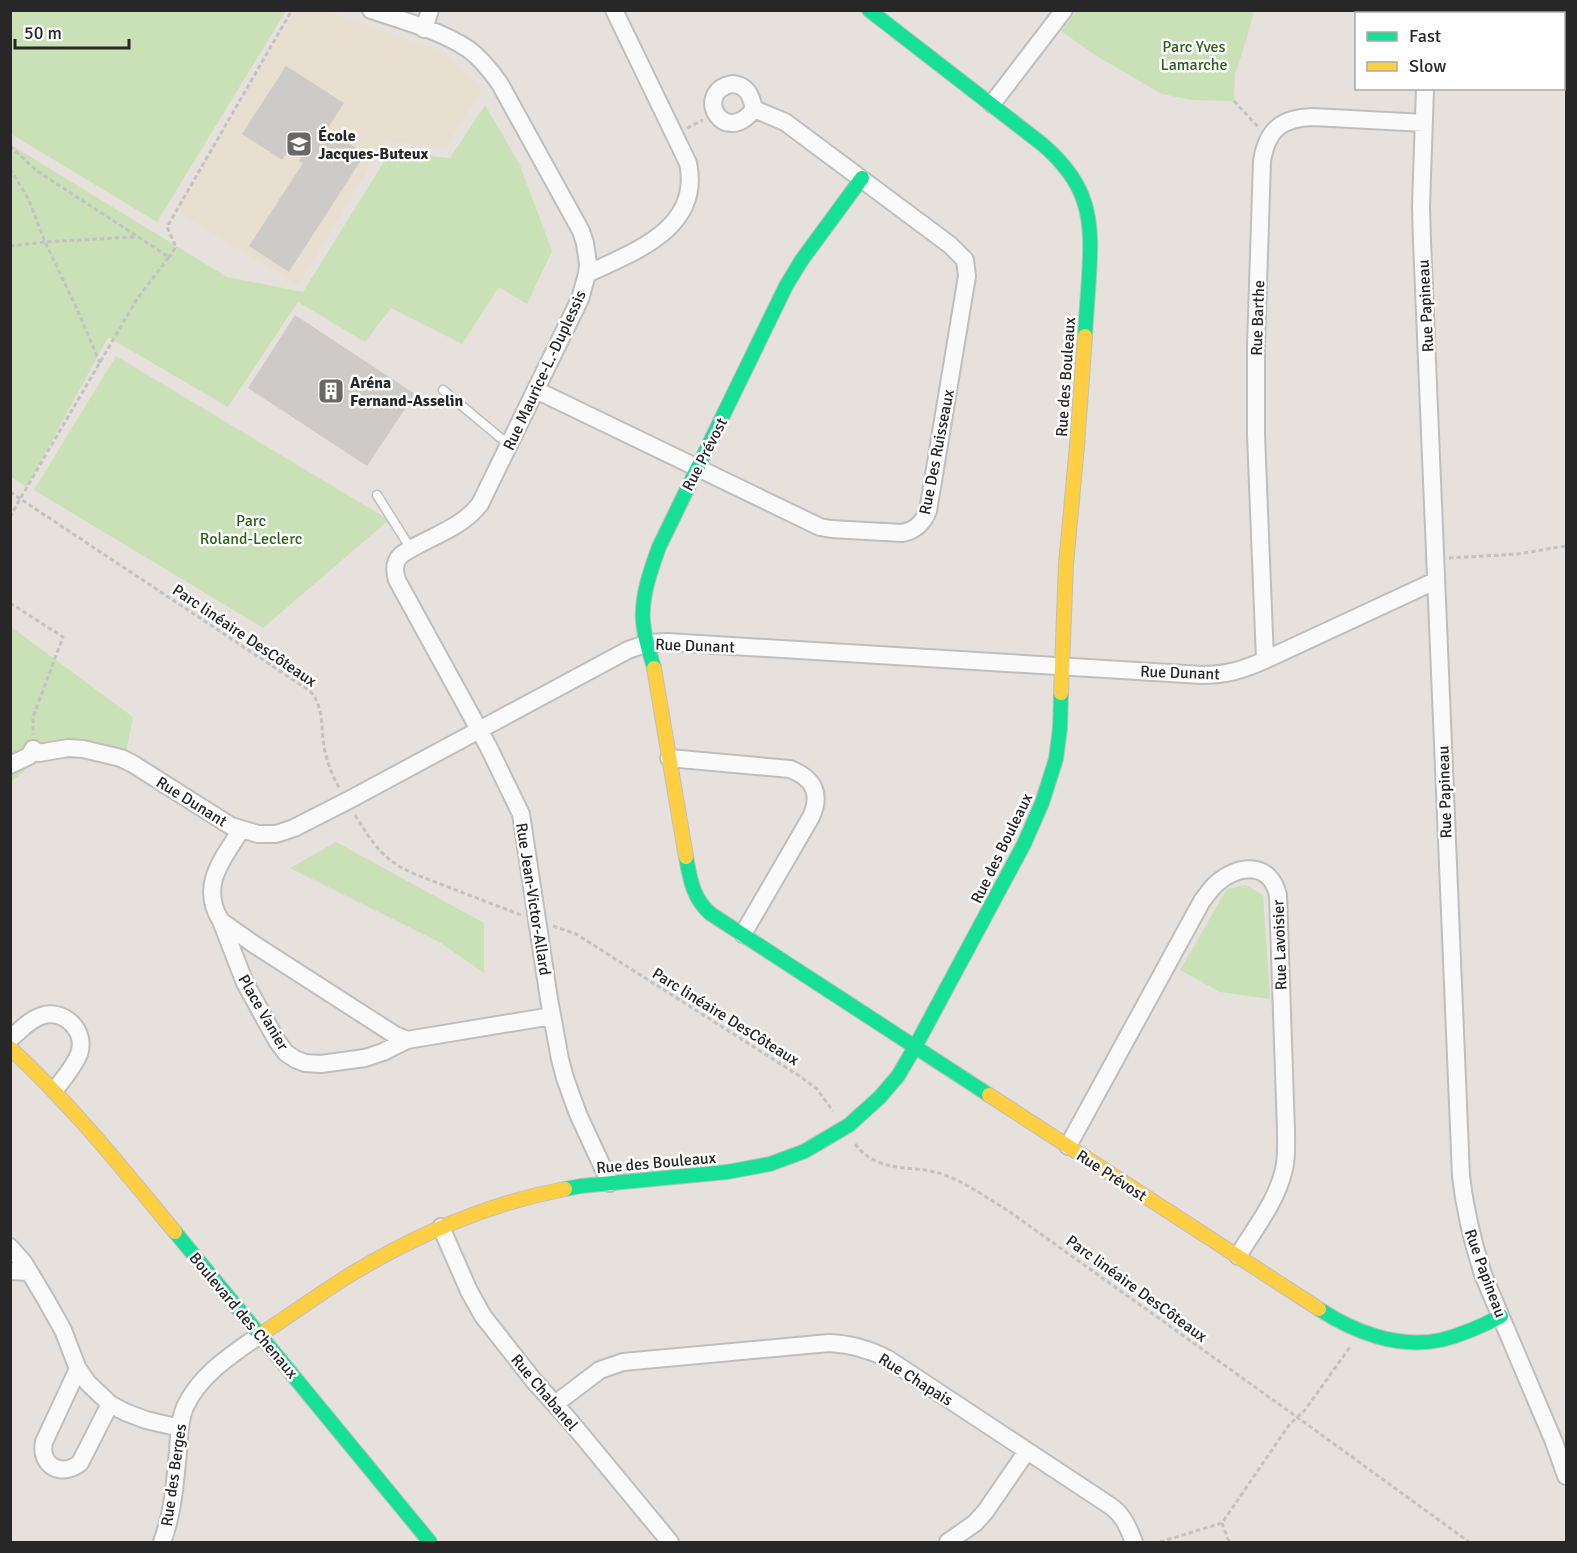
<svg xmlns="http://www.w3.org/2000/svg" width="1577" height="1553" font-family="Signika,sans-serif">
  <rect width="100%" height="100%" fill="#e6e1dd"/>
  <!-- education -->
  <path fill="#e9dfd1" d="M 295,11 L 326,11 L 441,51 L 483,88 L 445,148 L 386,140 L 298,285 L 174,210 Z"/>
  <!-- green -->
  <path fill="#cae0b6" d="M 11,10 L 286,10 L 286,11 L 157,222 L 11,134 Z
    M 1077,11 L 1254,11 L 1246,41 L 1235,74 L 1234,101 L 1192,100 L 1162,94 L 1095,55 L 1061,31 Z
    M 485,105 L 519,163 L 552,251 L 527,304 L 499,287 L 462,344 L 391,308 L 365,342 L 298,302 L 228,407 L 108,337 L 27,487 L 11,477 L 11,145 L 227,277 L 303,292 L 390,152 L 450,158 Z
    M 116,356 L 389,520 L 263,628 L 34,490 Z
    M 10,626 L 133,717 L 125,758 L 39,759 L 11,782 Z
    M 336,842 L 484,923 L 484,973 L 441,943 L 290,868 Z
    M 1246,885 L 1263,895 L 1270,999 L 1220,992 L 1180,970 L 1227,889 Z"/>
  <!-- building -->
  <path fill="#cdcac7" d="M 286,66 L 344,103 L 327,129 L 365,154 L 289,272 L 249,246 L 303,163 L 299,161 L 302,156 L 290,148 L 282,160 L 242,134 Z
    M 295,315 L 415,394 L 367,466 L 248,388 Z"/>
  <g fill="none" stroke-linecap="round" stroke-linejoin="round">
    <defs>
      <path id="lane" d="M 443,390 L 509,445
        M 377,495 L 411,549"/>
      <path id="street" d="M 371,10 C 401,20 442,31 468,49 C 481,58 491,71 500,84 L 581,231 L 585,243 L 588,264 L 587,274 L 580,299 L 480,504 C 460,530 427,537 401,555 C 394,562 394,570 397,580 L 488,746 L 521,814 L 549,999 L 560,1059 L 565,1078 L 578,1114 L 610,1183
        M 1429,14 L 1429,10
        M 424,29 L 430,10
        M 732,84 C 747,85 751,95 754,109 C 724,149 692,92 732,84 Z
        M 1425,88 L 1421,206 L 1422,241 L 1461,1176 C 1465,1211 1473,1244 1484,1277 L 1554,1442 L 1566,1476
        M 992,104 L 1064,10
        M 587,274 C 633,252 702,229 688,163 L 614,10
        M 536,390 L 820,527 L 831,529 L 902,533 C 915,531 923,523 928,511 L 967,276 L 965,260 L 950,245 L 785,122 L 754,109
        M 1265,660 L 1256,435 L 1256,347 L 1262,161 C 1267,130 1281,118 1313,117 L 1424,123
        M 669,758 L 790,769 C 813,778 822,793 811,817 L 743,934
        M 10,765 L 29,756 L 33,749 L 39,753 L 68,748 L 83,749 L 121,758 L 133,764 L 231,826 L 258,834 L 276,834 L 294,828 L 347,801 L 628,650 L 648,643 L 668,642 L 1202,675 C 1226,675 1243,670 1265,660 L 1435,581
        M 241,830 C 222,860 199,886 221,921 L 245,983 L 277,1041 L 286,1053 L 295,1059 L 305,1063 L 321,1064 L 365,1058 L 383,1052 L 407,1040 L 552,1016
        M 221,921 L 255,945 L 395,1035 L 407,1040
        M 10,1039 C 20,1031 29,1020 41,1016 C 64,1008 87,1031 79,1054 C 74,1067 63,1079 55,1090
        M 1068,1146 L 1202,901 C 1207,895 1211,888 1217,883 C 1240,864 1270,862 1278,895 L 1286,1131 C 1286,1144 1287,1157 1284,1169 C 1277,1201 1255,1228 1238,1256
        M 441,1227 L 469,1291 L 483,1316 L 534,1381 L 570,1421 L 670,1542
        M 10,1247 L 24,1263 L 45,1298 L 63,1330 L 78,1369 L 88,1383 L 110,1404 L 125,1412 L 146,1420 L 180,1428
        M 10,1271 L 29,1272
        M 78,1369 L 44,1442 C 39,1465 61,1478 80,1463 L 110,1404
        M 555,1404 L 600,1370 L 623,1362 L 829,1343 C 851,1344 869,1349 888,1359 L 1109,1505 C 1123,1514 1128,1527 1134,1542
        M 162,1542 C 173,1514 175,1482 178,1452 C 179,1437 179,1421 185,1407 C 200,1374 233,1354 261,1334
        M 948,1542 L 975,1523 L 985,1512 L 1027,1451"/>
      <path id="fast" d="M 869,10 L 1042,144 C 1089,184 1093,218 1089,276 C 1088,296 1086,316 1085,336
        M 654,668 C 650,653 644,637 643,621 C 641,597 651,569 659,547 L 786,286 L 801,261 L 862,178
        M 686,857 C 690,879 693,899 711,914 L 989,1095
        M 565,1189 L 581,1186 L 727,1172 L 770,1164 L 805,1151 L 849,1125 L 880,1097 L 898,1076 L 915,1047 L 1024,844 L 1042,803 L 1056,759 L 1060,728 L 1061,693
        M 175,1232 L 430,1542
        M 1319,1309 C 1354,1332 1398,1349 1441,1340 C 1462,1335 1482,1326 1501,1316"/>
      <path id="slow" d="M 654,668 L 686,857
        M 1061,693 L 1066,564 L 1077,446 L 1085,336
        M 10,1048 C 71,1104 122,1168 175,1232
        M 989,1095 L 1319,1309
        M 261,1334 C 292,1314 322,1292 353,1273 C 418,1234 490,1203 565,1189"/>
    </defs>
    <!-- lane casing -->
    <use href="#lane" stroke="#bfbebe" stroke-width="11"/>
    <!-- street casing -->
    <use href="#street" stroke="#bfbebe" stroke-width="20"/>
    <!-- fast casing -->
    <use href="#fast" stroke="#bfbebe" stroke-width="16"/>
    <!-- slow casing -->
    <use href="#slow" stroke="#bfbebe" stroke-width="16"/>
    <!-- path -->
    <path stroke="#c2c2c2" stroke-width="3" stroke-dasharray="4.5 3" stroke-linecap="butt" d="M 1234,101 L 1259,128
      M 687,128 L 703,120
      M 10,146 L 37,171 L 169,257 L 137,299 L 20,499 L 10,517
      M 10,169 L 28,198 L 45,242 L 77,309 L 100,363
      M 10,246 L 45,242 L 134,237
      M 168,257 L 169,257 L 176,247 L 167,227 L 292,10
      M 10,492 L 310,691 C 324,706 321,728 324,747 C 327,761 332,776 340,789
      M 1449,558 L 1518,554 L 1566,546
      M 10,603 L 63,637 L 33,717 L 33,735
      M 355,815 C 374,845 383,861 417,875 L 521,915
      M 553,926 L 576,934 L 801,1077 L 817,1089 L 833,1111
      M 855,1144 C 880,1176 912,1163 945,1175 C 968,1184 989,1199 1010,1212 L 1297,1417 L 1469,1542
      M 1222,1523 L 1229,1542
      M 1160,1542 L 1222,1523 L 1289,1425 L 1305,1410 L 1350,1347"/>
    <!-- lane -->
    <use href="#lane" stroke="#fbfafa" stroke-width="8"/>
    <!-- street -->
    <use href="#street" stroke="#fbfafa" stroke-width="16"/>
    <!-- fast -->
    <use href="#fast" stroke="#16e098" stroke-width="14"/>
    <!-- slow -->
    <use href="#slow" stroke="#ffcf43" stroke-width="14"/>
  </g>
  <!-- icons -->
  <defs>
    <symbol id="school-square" viewBox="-11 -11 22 22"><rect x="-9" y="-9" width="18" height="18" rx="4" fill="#6a6867" stroke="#fff"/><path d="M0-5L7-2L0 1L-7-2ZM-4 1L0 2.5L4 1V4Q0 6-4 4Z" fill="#fff"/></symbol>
    <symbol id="building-square" viewBox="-11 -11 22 22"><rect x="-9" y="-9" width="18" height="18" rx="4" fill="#6a6867" stroke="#fff"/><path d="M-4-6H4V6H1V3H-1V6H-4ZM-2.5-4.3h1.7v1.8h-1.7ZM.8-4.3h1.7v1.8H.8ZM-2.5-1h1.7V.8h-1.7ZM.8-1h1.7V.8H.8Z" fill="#fff"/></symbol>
  </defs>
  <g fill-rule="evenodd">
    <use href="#school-square" x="284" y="129" width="30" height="30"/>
    <use href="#building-square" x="316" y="376" width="30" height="30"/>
  </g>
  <g text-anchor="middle" stroke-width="5" stroke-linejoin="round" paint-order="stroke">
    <!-- park labels -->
    <g font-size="16" fill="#2d601b" stroke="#fff">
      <text x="1194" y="52">Parc Yves<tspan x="1194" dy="18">Lamarche</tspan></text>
      <text x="251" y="526">Parc<tspan x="251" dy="18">Roland-Leclerc</tspan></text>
    </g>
    <!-- poi labels -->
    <g font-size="16" font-weight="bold" fill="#272727" stroke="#fff" text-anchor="start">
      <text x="318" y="141">École<tspan x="318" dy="18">Jacques-Buteux</tspan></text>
      <text x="350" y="388">Aréna<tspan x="350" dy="18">Fernand-Asselin</tspan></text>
    </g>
    <!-- street labels -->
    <g font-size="16" fill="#272727" stroke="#fff">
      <text transform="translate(1425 306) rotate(-93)" y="6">Rue Papineau</text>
      <text transform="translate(1257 318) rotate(-88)" y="6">Rue Barthe</text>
      <text transform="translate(544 370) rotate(-65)" y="6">Rue Maurice-L.-Duplessis</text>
      <text transform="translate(1065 377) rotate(-86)" y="6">Rue des Bouleaux</text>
      <text transform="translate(936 452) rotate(-79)" y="6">Rue Des Ruisseaux</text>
      <text transform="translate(704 454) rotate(-63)" y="6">Rue Prévost</text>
      <text transform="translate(245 635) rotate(34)" y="6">Parc linéaire DesCôteaux</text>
      <text transform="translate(695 645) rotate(2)" y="6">Rue Dunant</text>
      <text transform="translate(1180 672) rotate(2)" y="6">Rue Dunant</text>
      <text transform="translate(1444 792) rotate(-92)" y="6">Rue Papineau</text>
      <text transform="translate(192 801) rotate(32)" y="6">Rue Dunant</text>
      <text transform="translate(1001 848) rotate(-64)" y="6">Rue des Bouleaux</text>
      <text transform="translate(534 899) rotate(81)" y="6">Rue Jean-Victor-Allard</text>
      <text transform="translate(1279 945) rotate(-92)" y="6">Rue Lavoisier</text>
      <text transform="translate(264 1012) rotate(60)" y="6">Place Vanier</text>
      <text transform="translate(726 1016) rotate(32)" y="6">Parc linéaire DesCôteaux</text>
      <text transform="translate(656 1162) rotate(-5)" y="6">Rue des Bouleaux</text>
      <text transform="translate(1112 1175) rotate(33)" y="6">Rue Prévost</text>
      <text transform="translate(1486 1273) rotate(70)" y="6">Rue Papineau</text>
      <text transform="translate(1137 1288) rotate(36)" y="6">Parc linéaire DesCôteaux</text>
      <text transform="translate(244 1315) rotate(50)" y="6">Boulevard des Chenaux</text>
      <text transform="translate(916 1379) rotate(32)" y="6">Rue Chapais</text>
      <text transform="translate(545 1392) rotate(50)" y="6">Rue Chabanel</text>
      <text transform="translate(173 1475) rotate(-82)" y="6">Rue des Berges</text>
    </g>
  </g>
  <!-- border -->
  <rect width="1577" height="1553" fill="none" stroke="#272727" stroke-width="24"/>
  <!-- legend -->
  <rect x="1355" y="12" width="210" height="78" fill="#ffffff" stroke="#a9a9a9" stroke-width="1.5"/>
  <rect x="1367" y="32" width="30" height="9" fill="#16e098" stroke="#a9a9a9" stroke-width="1.5"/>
  <text x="1409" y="42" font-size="18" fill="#272727">Fast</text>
  <rect x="1367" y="62" width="30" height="9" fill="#ffcf43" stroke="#a9a9a9" stroke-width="1.5"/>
  <text x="1409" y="72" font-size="18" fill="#272727">Slow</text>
  <!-- scale -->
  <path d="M15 39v9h114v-9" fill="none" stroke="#272727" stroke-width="3"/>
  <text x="24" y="39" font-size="18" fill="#272727" stroke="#ffffff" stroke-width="4.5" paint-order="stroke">50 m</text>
</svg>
